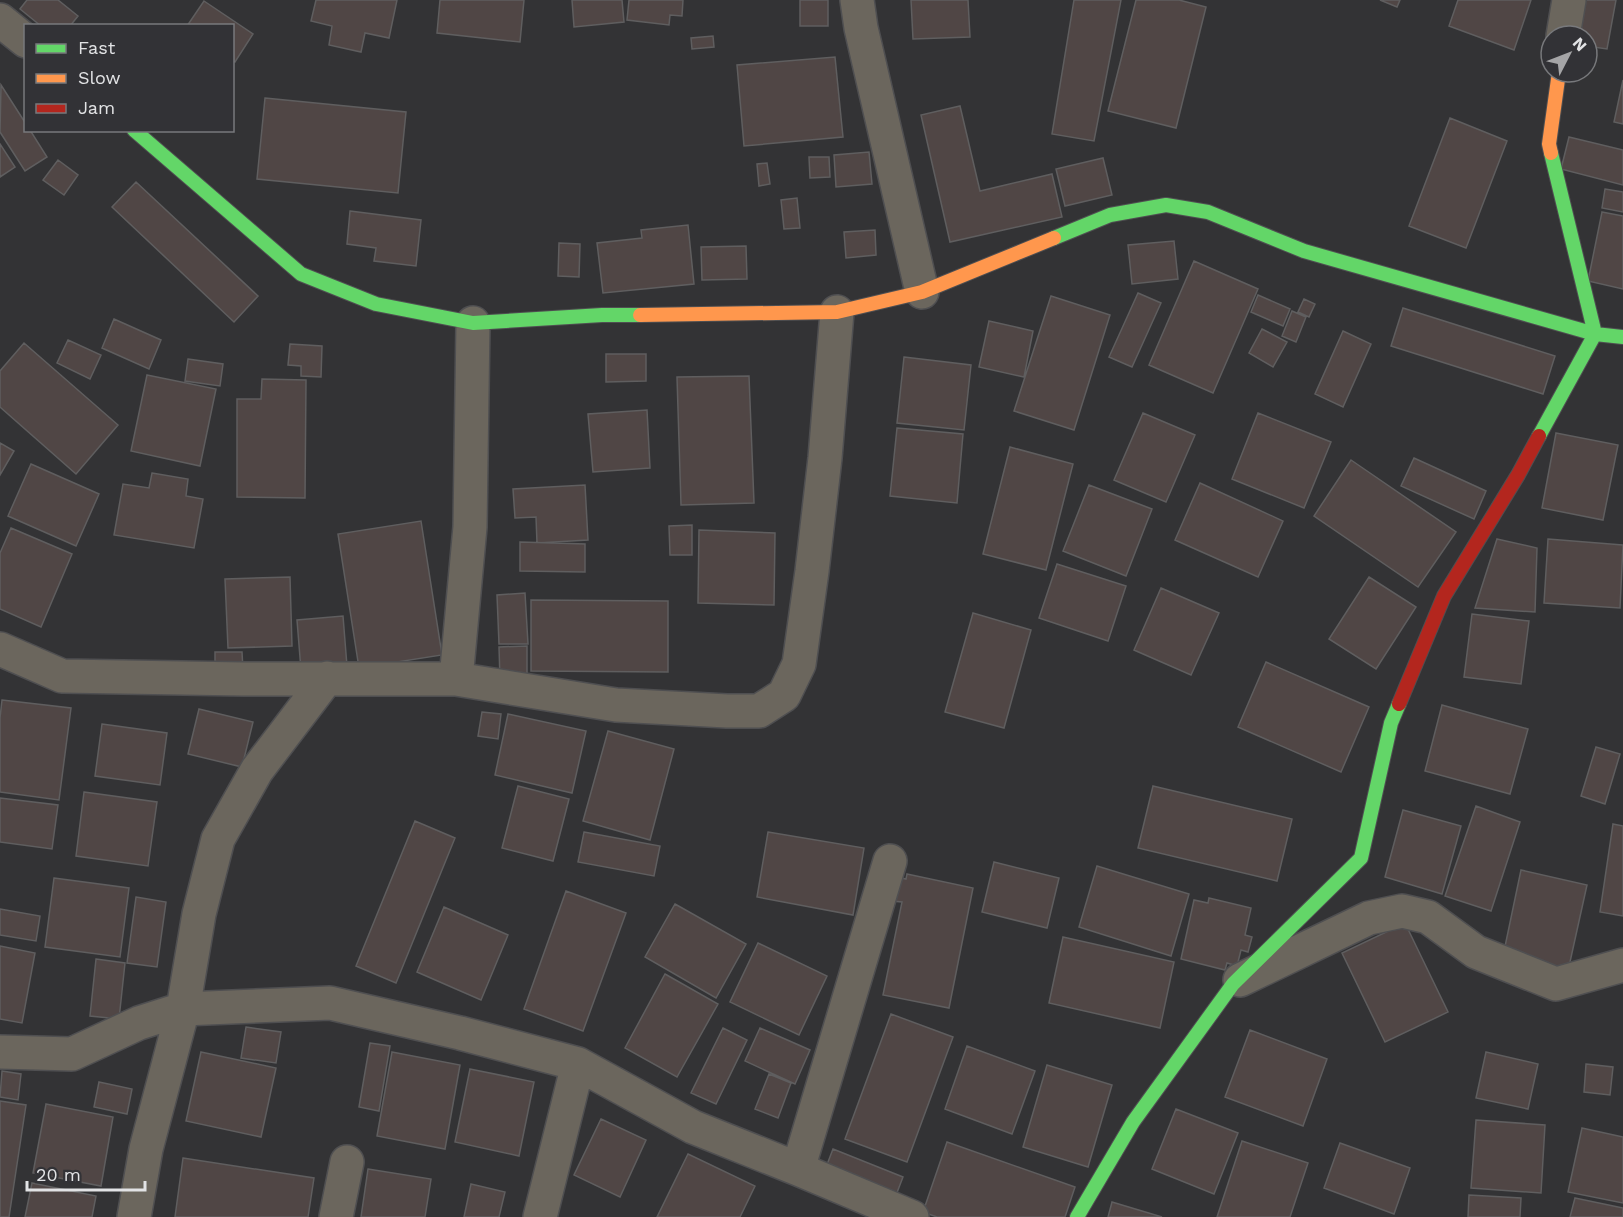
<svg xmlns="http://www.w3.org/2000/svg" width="1623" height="1217" font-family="'Work Sans',sans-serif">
  <rect width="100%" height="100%" fill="#333335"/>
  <!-- building -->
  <path fill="#504645" stroke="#5f5e5f" stroke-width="1.5" d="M 27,0 L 58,0 L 78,16 L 70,26 L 41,26 L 20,9 Z
    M 316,0 L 397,0 L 389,38 L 365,33 L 361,52 L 329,45 L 332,26 L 311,21 Z
    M 440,0 L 524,0 L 520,42 L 437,33 Z
    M 572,0 L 622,0 L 624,22 L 574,27 Z
    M 629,0 L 683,0 L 682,16 L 670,15 L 669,25 L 627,20 Z
    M 800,0 L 828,0 L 828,26 L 800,26 Z
    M 911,0 L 968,0 L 970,37 L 913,39 Z
    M 1074,0 L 1121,0 L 1094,141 L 1052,134 Z
    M 1136,0 L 1179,0 L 1206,7 L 1176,128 L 1108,111 Z
    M 1380,0 L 1400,0 L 1397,7 Z
    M 1458,0 L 1531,0 L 1514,50 L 1449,26 Z
    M 1575,0 L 1616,0 L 1607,49 L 1587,46 L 1587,36 L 1568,36 Z
    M 204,1 L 253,34 L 235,62 L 232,60 L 232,26 L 187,26 Z
    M 713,36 L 714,47 L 692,49 L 691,38 Z
    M 835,57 L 843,137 L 744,146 L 737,65 Z
    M 1623,80 L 1623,124 L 1614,122 Z
    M 1,85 L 26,124 L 26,130 L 30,130 L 47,157 L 25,171 L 0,132 Z
    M 265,98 L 406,112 L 398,193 L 257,179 Z
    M 960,106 L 980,191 L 1052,174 L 1062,217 L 950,242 L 921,115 Z
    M 1450,118 L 1507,141 L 1466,248 L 1409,226 Z
    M 1569,137 L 1623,150 L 1623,185 L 1561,169 Z
    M 0,144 L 15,167 L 0,177 Z
    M 869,152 L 872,184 L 836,187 L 834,155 Z
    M 809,157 L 829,157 L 830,177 L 810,178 Z
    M 1103,158 L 1112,195 L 1065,206 L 1056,169 Z
    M 58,160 L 78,175 L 64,195 L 43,180 Z
    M 767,163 L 770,184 L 759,186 L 757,164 Z
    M 136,182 L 258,296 L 234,322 L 112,207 Z
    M 1605,189 L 1623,192 L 1623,212 L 1602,208 Z
    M 797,198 L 800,228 L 784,229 L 781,200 Z
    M 350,211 L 421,220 L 416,266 L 374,261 L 376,248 L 347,244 Z
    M 1602,212 L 1623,216 L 1623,289 L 1588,281 Z
    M 688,225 L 694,284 L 603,293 L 597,243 L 642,238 L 641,230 Z
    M 875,230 L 876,255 L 846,258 L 844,232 Z
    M 1174,241 L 1178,279 L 1132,284 L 1128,245 Z
    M 559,243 L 580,244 L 579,277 L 558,276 Z
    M 746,246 L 747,279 L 702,280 L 701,247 Z
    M 1194,261 L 1258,289 L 1213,393 L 1149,365 Z
    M 1138,293 L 1161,303 L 1132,367 L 1109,357 Z
    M 1258,295 L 1290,309 L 1283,326 L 1251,312 Z
    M 1051,296 L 1110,315 L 1074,430 L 1014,411 Z
    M 1304,299 L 1315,304 L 1309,317 L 1298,312 Z
    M 1403,308 L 1555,356 L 1543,394 L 1391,346 Z
    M 1292,311 L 1306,317 L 1296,342 L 1282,336 Z
    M 114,319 L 161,340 L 149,369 L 102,348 Z
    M 989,321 L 1033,331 L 1024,377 L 979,367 Z
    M 1262,329 L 1287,342 L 1273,367 L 1249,353 Z
    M 1343,331 L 1371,344 L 1343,407 L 1315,394 Z
    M 68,340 L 101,355 L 90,379 L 57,363 Z
    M 24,343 L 118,425 L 76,474 L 0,407 L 0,371 Z
    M 290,344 L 322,346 L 321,377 L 301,376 L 301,366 L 288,365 Z
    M 606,354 L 646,354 L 646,381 L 606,382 Z
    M 904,357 L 971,365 L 964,430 L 897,423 Z
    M 188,359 L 223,364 L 220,386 L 185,381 Z
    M 147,375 L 216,389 L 200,466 L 131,451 Z
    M 749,376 L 754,503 L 681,505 L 677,377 Z
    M 262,379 L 306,380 L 305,498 L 237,497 L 237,399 L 261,399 Z
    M 647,410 L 650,468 L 593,472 L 588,414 Z
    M 1143,413 L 1195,435 L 1166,502 L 1114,480 Z
    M 1258,413 L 1331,442 L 1304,508 L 1232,479 Z
    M 897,428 L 963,434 L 957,503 L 890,496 Z
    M 1556,433 L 1618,445 L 1603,520 L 1542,508 Z
    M 0,443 L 14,451 L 0,475 Z
    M 1010,447 L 1073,464 L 1046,570 L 983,554 Z
    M 1414,458 L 1486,491 L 1474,519 L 1401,486 Z
    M 1351,460 L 1456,532 L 1418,587 L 1314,516 Z
    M 31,464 L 99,494 L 76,546 L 8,516 Z
    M 152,473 L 188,479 L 186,496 L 203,499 L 194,548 L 114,535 L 123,484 L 149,488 Z
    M 1200,483 L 1283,521 L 1258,577 L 1175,540 Z
    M 585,485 L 588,540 L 537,543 L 536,517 L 515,518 L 513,489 Z
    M 1089,485 L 1152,509 L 1126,576 L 1063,551 Z
    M 421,521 L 442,655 L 359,668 L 338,534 Z
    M 692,525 L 692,555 L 670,555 L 669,526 Z
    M 11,528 L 72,554 L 41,627 L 0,609 L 0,553 Z
    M 699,530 L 775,533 L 774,605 L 698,603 Z
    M 1497,539 L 1537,548 L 1535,612 L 1475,608 Z
    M 1548,539 L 1623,545 L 1620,608 L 1544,603 Z
    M 520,542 L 585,544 L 585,572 L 520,571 Z
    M 1057,564 L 1126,586 L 1108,641 L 1039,618 Z
    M 290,577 L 292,646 L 228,648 L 225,579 Z
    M 1369,577 L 1416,607 L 1376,669 L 1329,639 Z
    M 1161,588 L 1219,613 L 1191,675 L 1134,650 Z
    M 525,593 L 528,644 L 499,644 L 497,595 Z
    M 531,600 L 668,601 L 668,672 L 531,671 Z
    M 973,613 L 1031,630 L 1004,728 L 945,712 Z
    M 1472,614 L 1529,621 L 1521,684 L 1464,677 Z
    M 343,616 L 347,666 L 301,670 L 297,620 Z
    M 527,646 L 527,679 L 500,679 L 499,647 Z
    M 215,652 L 242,652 L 243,670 L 215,670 Z
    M 1266,662 L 1369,707 L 1341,772 L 1238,727 Z
    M 2,700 L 71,708 L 59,800 L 0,792 L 0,718 Z
    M 1442,705 L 1528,729 L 1510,794 L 1425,771 Z
    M 199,709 L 253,722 L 242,767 L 188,754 Z
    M 482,712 L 501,714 L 498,739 L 478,736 Z
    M 508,714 L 586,731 L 572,793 L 495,775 Z
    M 102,724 L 167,733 L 160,785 L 95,776 Z
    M 608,731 L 674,749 L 650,840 L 583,821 Z
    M 1596,747 L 1620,754 L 1605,804 L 1581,796 Z
    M 518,786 L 569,799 L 553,861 L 502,848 Z
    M 1153,786 L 1292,819 L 1277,881 L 1138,848 Z
    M 84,792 L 157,802 L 148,866 L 76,856 Z
    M 0,798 L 58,805 L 52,849 L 0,842 Z
    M 1476,806 L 1520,822 L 1491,911 L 1445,896 Z
    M 1403,810 L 1461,826 L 1442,894 L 1385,877 Z
    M 415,821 L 455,838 L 396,983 L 356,966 Z
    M 1613,824 L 1623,826 L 1623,916 L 1600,912 Z
    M 584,832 L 660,846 L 654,876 L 578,862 Z
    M 768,832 L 864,848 L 853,915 L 757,897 Z
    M 994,862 L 1059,878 L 1047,928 L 982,912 Z
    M 1097,866 L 1189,894 L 1171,956 L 1079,927 Z
    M 1521,870 L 1587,885 L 1568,971 L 1503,956 Z
    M 907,874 L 973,888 L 949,1008 L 883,995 L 902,902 L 892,901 L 897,877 L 906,879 Z
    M 54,878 L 129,888 L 120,957 L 45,947 Z
    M 566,891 L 626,913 L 583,1031 L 524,1009 Z
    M 136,897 L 166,902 L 157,967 L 127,963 Z
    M 1209,898 L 1251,908 L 1245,935 L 1252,937 L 1248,952 L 1241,950 L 1237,966 L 1227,963 L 1225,970 L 1181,959 L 1194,900 L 1208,903 Z
    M 675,904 L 746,944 L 716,998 L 645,957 Z
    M 444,907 L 508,935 L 481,1000 L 417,972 Z
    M 0,909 L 40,916 L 36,941 L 0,935 Z
    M 1405,923 L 1448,1012 L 1385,1042 L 1342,953 Z
    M 1063,937 L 1174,962 L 1160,1028 L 1049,1003 Z
    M 758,943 L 827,976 L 799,1035 L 730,1002 Z
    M 0,946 L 35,953 L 22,1023 L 0,1019 Z
    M 96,959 L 125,963 L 119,1019 L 90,1016 Z
    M 665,974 L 718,1004 L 677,1077 L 625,1048 Z
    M 891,1014 L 953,1037 L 907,1162 L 845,1139 Z
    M 246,1027 L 281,1032 L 276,1063 L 241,1058 Z
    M 723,1028 L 747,1040 L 716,1104 L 691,1093 Z
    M 760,1028 L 810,1050 L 795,1084 L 745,1061 Z
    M 1250,1030 L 1327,1059 L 1303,1126 L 1225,1097 Z
    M 370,1043 L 390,1046 L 379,1111 L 359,1107 Z
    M 967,1046 L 1035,1071 L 1012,1134 L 945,1109 Z
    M 201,1052 L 276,1068 L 261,1137 L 186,1121 Z
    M 392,1052 L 460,1065 L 445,1149 L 377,1136 Z
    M 1486,1052 L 1538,1064 L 1528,1109 L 1476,1098 Z
    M 1586,1064 L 1613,1067 L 1610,1095 L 1584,1092 Z
    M 1047,1065 L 1112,1085 L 1088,1167 L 1023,1147 Z
    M 470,1069 L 534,1082 L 519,1156 L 455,1142 Z
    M 2,1071 L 21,1074 L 18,1100 L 0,1097 Z
    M 769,1074 L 791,1083 L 778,1118 L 755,1109 Z
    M 99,1082 L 132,1089 L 127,1114 L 94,1107 Z
    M 0,1101 L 26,1105 L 9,1217 L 0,1217 Z
    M 46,1104 L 113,1117 L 101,1186 L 33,1173 Z
    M 1176,1109 L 1238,1133 L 1214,1194 L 1152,1169 Z
    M 601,1119 L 646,1140 L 620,1197 L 574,1175 Z
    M 1476,1120 L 1545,1125 L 1541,1193 L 1471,1188 Z
    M 1582,1128 L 1623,1137 L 1623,1203 L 1568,1192 Z
    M 1242,1141 L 1308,1163 L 1290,1217 L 1217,1217 Z
    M 947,1142 L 1075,1187 L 1065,1217 L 937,1217 L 923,1212 Z
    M 1340,1143 L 1410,1168 L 1394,1214 L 1324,1188 Z
    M 833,1149 L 903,1177 L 893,1203 L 823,1175 Z
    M 688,1154 L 755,1186 L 740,1217 L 657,1217 Z
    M 183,1158 L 314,1178 L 308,1217 L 175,1217 Z
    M 368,1169 L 431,1179 L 425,1217 L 361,1217 Z
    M 32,1183 L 96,1196 L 92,1217 L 25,1217 Z
    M 471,1184 L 505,1192 L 499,1217 L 464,1217 Z
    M 1469,1195 L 1521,1198 L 1520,1217 L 1468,1217 Z
    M 1575,1198 L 1623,1208 L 1623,1217 L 1570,1217 Z
    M 1112,1202 L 1162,1217 L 1108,1217 Z"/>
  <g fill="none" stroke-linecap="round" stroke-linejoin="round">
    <defs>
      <path id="street" d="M 857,0 L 861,28 L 922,292
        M 0,20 L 26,41
        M 1563,36 L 1569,0
        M 0,649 L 62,676 L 243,679 L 456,679 L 616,705 L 727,711 L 759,711 L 784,695 L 799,664 L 812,571 L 825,458 L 837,312
        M 456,679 L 470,527 L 473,323
        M 1240,980 L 1369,918 L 1402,911 L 1428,917 L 1476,952 L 1556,984 L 1623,965
        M 0,1052 L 72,1054 L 139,1023 L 183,1009 L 330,1003 L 460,1033 L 578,1064 L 693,1127 L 798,1169 L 912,1217
        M 798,1169 L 890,861
        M 134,1217 L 146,1149 L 183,1009 L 199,914 L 218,839 L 257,770 L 327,678
        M 336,1217 L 347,1162
        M 540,1217 L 578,1064"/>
      <path id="fast" d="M 134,130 L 301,274 L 376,304 L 473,323 L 602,315 L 640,315
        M 1054,238 L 1110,215 L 1166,205 L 1208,212 L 1304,251 L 1595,334 L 1623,337
        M 1539,436 L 1595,334 L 1551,153
        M 1077,1217 L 1133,1122 L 1233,984 L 1361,858 L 1391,723 L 1399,704"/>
      <path id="slow" d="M 1551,153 L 1549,144 L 1559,72
        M 640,315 L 837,312 L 922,292 L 1054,238"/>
      <path id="jam" d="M 1399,704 L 1444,596 L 1518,475 L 1539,436"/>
    </defs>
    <!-- street casing -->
    <use href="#street" stroke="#4f4f51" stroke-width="36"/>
    <!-- fast casing -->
    <use href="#fast" stroke="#4f4f51" stroke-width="16"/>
    <!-- slow casing -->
    <use href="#slow" stroke="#4f4f51" stroke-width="16"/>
    <!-- jam casing -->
    <use href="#jam" stroke="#4f4f51" stroke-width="16"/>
    <!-- street -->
    <use href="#street" stroke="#6b665d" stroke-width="33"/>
    <!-- fast -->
    <use href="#fast" stroke="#63d668" stroke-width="14"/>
    <!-- slow -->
    <use href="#slow" stroke="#ff974d" stroke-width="14"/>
    <!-- jam -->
    <use href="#jam" stroke="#b3261e" stroke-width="14"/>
  </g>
  <!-- legend -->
  <rect x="24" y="24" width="210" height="108" fill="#323236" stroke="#78797c" stroke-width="1.5"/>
  <rect x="36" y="44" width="30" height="9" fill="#63d668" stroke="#78797c" stroke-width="1.5"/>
  <text x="78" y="54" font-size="18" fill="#e2e3e5">Fast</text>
  <rect x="36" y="74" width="30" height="9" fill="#ff974d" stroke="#78797c" stroke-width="1.5"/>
  <text x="78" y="84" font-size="18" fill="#e2e3e5">Slow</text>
  <rect x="36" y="104" width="30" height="9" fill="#b3261e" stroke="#78797c" stroke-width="1.5"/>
  <text x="78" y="114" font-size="18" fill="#e2e3e5">Jam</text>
  <!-- north arrow -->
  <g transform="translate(1569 54) rotate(48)"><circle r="28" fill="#323236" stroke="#78797c" stroke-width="1.5"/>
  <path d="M0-4.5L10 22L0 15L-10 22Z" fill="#a5a5a7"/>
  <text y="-9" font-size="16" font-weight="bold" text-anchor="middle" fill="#e2e3e5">N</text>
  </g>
  <!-- scale -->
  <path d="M27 1181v9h118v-9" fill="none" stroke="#e2e3e5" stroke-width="3"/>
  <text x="36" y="1181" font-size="18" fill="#e2e3e5" stroke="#323236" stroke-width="4.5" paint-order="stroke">20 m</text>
</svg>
